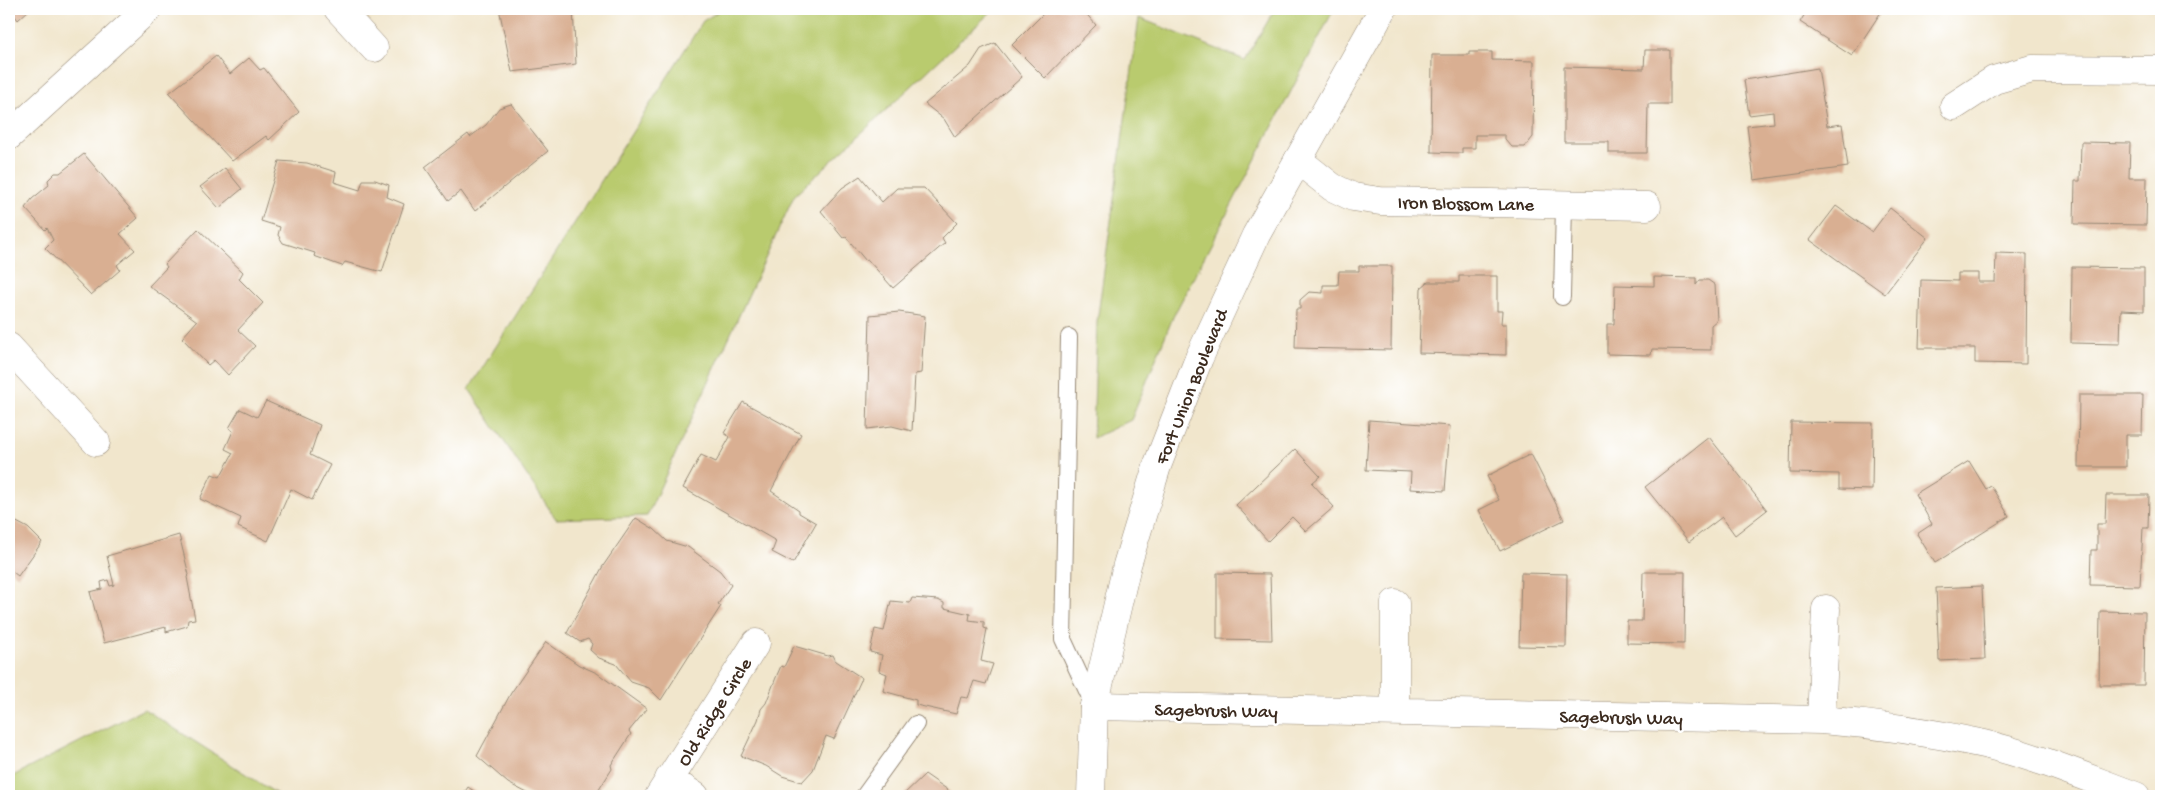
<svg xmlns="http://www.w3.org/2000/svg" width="2170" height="805" font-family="'Gochi Hand',sans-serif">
  <rect width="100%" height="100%" fill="#fff"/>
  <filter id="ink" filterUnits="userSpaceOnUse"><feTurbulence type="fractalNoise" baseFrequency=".02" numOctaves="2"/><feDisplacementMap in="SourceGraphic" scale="10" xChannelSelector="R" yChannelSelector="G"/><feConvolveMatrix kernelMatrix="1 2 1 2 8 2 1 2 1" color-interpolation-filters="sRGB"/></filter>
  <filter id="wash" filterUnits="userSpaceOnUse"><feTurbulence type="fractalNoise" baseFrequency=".0096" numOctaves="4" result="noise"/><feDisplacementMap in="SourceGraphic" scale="20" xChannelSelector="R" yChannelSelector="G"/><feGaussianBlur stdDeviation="1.12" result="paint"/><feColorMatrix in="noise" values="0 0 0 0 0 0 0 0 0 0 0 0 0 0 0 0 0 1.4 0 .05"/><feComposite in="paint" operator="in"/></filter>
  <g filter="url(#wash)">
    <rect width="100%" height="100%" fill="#f1e6cc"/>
    <!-- green -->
    <path fill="#b9cb6e" stroke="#7a7a46" d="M 722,9 L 994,9 L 794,196 L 647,516 L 556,519 L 469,389 L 703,21 Z
      M 1275,9 L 1334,9 L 1173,317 L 1131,420 L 1093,438 L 1097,322 L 1139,18 L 1245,60 Z
      M 144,709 L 280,796 L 9,796 L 9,778 Z"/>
    <g id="blocks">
      <!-- building -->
      <path fill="#d9af92" d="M 9,9 L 30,9 L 18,20 L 12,12 L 9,15 Z
        M 501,9 L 573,9 L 576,64 L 512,72 L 500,13 Z
        M 1048,9 L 1082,9 L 1096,25 L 1045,78 L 1012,45 Z
        M 1808,9 L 1883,9 L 1852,56 L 1800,22 Z
        M 995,43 L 1022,77 L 955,137 L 944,119 L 925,104 L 970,66 L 981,49 Z
        M 1645,50 L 1670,50 L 1670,104 L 1648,104 L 1647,153 L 1609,153 L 1609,142 L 1564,142 L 1564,67 L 1644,69 Z
        M 1469,52 L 1492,52 L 1492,60 L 1534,61 L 1533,137 L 1525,147 L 1512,147 L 1505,139 L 1505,135 L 1475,135 L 1475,148 L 1462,148 L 1462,153 L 1431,152 L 1432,55 L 1469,55 Z
        M 216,56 L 230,74 L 249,58 L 260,70 L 264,68 L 299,112 L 269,140 L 266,136 L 232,161 L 169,93 Z
        M 1818,68 L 1827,126 L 1842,124 L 1848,167 L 1754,180 L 1747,126 L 1774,123 L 1773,112 L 1749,115 L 1744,80 Z
        M 511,104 L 548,151 L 475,211 L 461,191 L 448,201 L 425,167 L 468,134 L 470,137 L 486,125 L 499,108 Z
        M 2081,142 L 2130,143 L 2129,178 L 2147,178 L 2146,225 L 2074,224 L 2075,181 L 2080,181 Z
        M 84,154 L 138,218 L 120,234 L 135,250 L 117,265 L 120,270 L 91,295 L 45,248 L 53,240 L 47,228 L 45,230 L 25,208 L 32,199 L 49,185 L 48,180 L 55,173 L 60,173 Z
        M 279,161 L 307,163 L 336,172 L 334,182 L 360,190 L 363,180 L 375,180 L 389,185 L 387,197 L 404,204 L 382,272 L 345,262 L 342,266 L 314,256 L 315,253 L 283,243 L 278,235 L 280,227 L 261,221 Z
        M 225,168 L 242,189 L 219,208 L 200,187 Z
        M 860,176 L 882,202 L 897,188 L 924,188 L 957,223 L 942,238 L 945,243 L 893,288 L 868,260 L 866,261 L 846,237 L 843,238 L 821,211 L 842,188 Z
        M 1836,206 L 1872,232 L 1890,208 L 1928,238 L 1885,294 L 1810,240 Z
        M 198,229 L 243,272 L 239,279 L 263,303 L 238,330 L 255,346 L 228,375 L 214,360 L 208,365 L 182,338 L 197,321 L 149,286 L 167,267 L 165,264 Z
        M 1996,253 L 2027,254 L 2026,364 L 1975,363 L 1975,348 L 1919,348 L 1921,280 L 1958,281 L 1958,273 L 1978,273 L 1978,282 L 1995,282 Z
        M 1359,266 L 1392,266 L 1391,350 L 1295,348 L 1296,309 L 1300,309 L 1300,300 L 1309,292 L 1323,293 L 1323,285 L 1338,285 L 1339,271 L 1359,271 Z
        M 2072,267 L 2144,268 L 2144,311 L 2121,310 L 2120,344 L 2071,343 Z
        M 1459,276 L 1497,276 L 1497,311 L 1502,311 L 1501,324 L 1506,324 L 1506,355 L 1419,353 L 1421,288 L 1428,282 L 1459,282 Z
        M 1654,277 L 1696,278 L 1696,285 L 1700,280 L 1708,280 L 1715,285 L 1717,320 L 1711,325 L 1711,350 L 1652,349 L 1651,355 L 1607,354 L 1607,324 L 1614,324 L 1615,285 L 1654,286 Z
        M 899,312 L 925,316 L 921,373 L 915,374 L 912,431 L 892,426 L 867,429 L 870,315 Z
        M 2079,395 L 2143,395 L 2142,435 L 2126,435 L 2126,467 L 2078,467 Z
        M 266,401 L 320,425 L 310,455 L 330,465 L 312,500 L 291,489 L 268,541 L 238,527 L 241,518 L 200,499 L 212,474 L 220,477 L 233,453 L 225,449 L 233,431 L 229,428 L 240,409 L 257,417 Z
        M 743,402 L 801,434 L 771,491 L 799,510 L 799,513 L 816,523 L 793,563 L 772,552 L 776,541 L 683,488 L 701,455 L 716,462 L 730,437 L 724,433 Z
        M 1369,420 L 1450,426 L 1445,491 L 1410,489 L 1411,472 L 1366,470 Z
        M 1791,422 L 1873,423 L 1872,490 L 1839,489 L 1839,474 L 1790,473 Z
        M 1709,437 L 1767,510 L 1735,535 L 1722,517 L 1689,542 L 1645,487 Z
        M 1295,449 L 1320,476 L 1312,483 L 1334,507 L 1306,531 L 1292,517 L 1268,541 L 1236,505 Z
        M 1531,454 L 1564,520 L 1500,551 L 1479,510 L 1499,500 L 1487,476 Z
        M 1969,461 L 1986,489 L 1991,486 L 2009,516 L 1935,563 L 1917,534 L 1932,524 L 1915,494 Z
        M 2106,495 L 2149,495 L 2148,528 L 2143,528 L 2140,586 L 2090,585 L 2091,550 L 2097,550 L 2097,524 L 2105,524 Z
        M 9,518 L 28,528 L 42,542 L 18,576 L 9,569 Z
        M 636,518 L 654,529 L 667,541 L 688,547 L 720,571 L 731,585 L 718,604 L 721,606 L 661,700 L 649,688 L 631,682 L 616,664 L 599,658 L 590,650 L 592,644 L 588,639 L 580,642 L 567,633 L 603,566 Z
        M 179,535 L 189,575 L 187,577 L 195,619 L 188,620 L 187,626 L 166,632 L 166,627 L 104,643 L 90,592 L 102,589 L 101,582 L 108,580 L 110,586 L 114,585 L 107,556 Z
        M 1643,572 L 1685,572 L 1684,644 L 1627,643 L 1627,621 L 1642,621 Z
        M 1217,573 L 1270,574 L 1272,640 L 1217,639 Z
        M 1521,573 L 1567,574 L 1566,647 L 1519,646 Z
        M 1982,586 L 1985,659 L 1939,661 L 1936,588 Z
        M 912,598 L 938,600 L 944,603 L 944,608 L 970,614 L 969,620 L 984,622 L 984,628 L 987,629 L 981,661 L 993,664 L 986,684 L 974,681 L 968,698 L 961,697 L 956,714 L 916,705 L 916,700 L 883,691 L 887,674 L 879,671 L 882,655 L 870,652 L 875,629 L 884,631 L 891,601 L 910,603 Z
        M 2100,611 L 2145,612 L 2144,685 L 2099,685 Z
        M 546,642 L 579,665 L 597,673 L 647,709 L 629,731 L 631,734 L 611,765 L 612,769 L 595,796 L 533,796 L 508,783 L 477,756 L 511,693 Z
        M 794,646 L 828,656 L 833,655 L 836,661 L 862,678 L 834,739 L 826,736 L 813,770 L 802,782 L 782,776 L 766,766 L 741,756 L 758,720 L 761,709 L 766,703 L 777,675 L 781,666 L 784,667 Z
        M 925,774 L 948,790 L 954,796 L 902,796 Z
        M 468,787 L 481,796 L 462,796 Z"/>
    </g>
  </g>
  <g filter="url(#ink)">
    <use href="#blocks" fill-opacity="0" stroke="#968875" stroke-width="1"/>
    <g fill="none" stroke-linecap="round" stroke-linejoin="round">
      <defs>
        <path id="service" d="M 1562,297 L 1564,204
          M 1069,337 L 1063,639 L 1094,706
          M 864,796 L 916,724"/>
        <path id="minor" d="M 338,9 L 374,48
          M 1954,106 L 1994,80 L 2032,69 L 2161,70
          M 9,136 L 148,9
          M 1298,160 L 1332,187 L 1353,197 L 1380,201 L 1647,206
          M 9,347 L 96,442
          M 1094,706 L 1821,720 C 1876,724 1930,732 1984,744 C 2036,756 2087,778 2136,796
          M 1395,712 L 1395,603
          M 1821,720 L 1826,609
          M 669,779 L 695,796
          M 659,796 L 756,643"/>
        <path id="secondary" d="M 1091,796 L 1094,706 L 1127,565 L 1157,466 L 1199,358 L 1256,235 L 1383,9"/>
      </defs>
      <!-- service casing -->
      <use href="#service" stroke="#968875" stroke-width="18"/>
      <!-- minor casing -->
      <use href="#minor" stroke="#968875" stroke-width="29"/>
      <!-- secondary casing -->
      <use href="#secondary" stroke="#968875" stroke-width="29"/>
      <!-- service -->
      <use href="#service" stroke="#fff" stroke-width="16"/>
      <!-- minor -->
      <use href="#minor" stroke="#fff" stroke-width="28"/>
      <!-- secondary -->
      <use href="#secondary" stroke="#fff" stroke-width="28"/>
    </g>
  </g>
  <g text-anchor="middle" stroke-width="5" stroke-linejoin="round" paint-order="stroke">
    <!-- street labels -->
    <g font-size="19" fill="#3b2a1e" stroke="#fff">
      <text transform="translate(1466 202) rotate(1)" y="7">Iron Blossom Lane</text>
      <text transform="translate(1190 386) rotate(-68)" y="7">Fort Union Boulevard</text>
      <text transform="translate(1216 709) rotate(1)" y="7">Sagebrush Way</text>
      <text transform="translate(713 711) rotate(-58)" y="7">Old Ridge Circle</text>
      <text transform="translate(1621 716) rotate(1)" y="7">Sagebrush Way</text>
    </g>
  </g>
  <!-- margin -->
  <rect width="2170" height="805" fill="none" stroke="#fff" stroke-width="30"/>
</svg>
